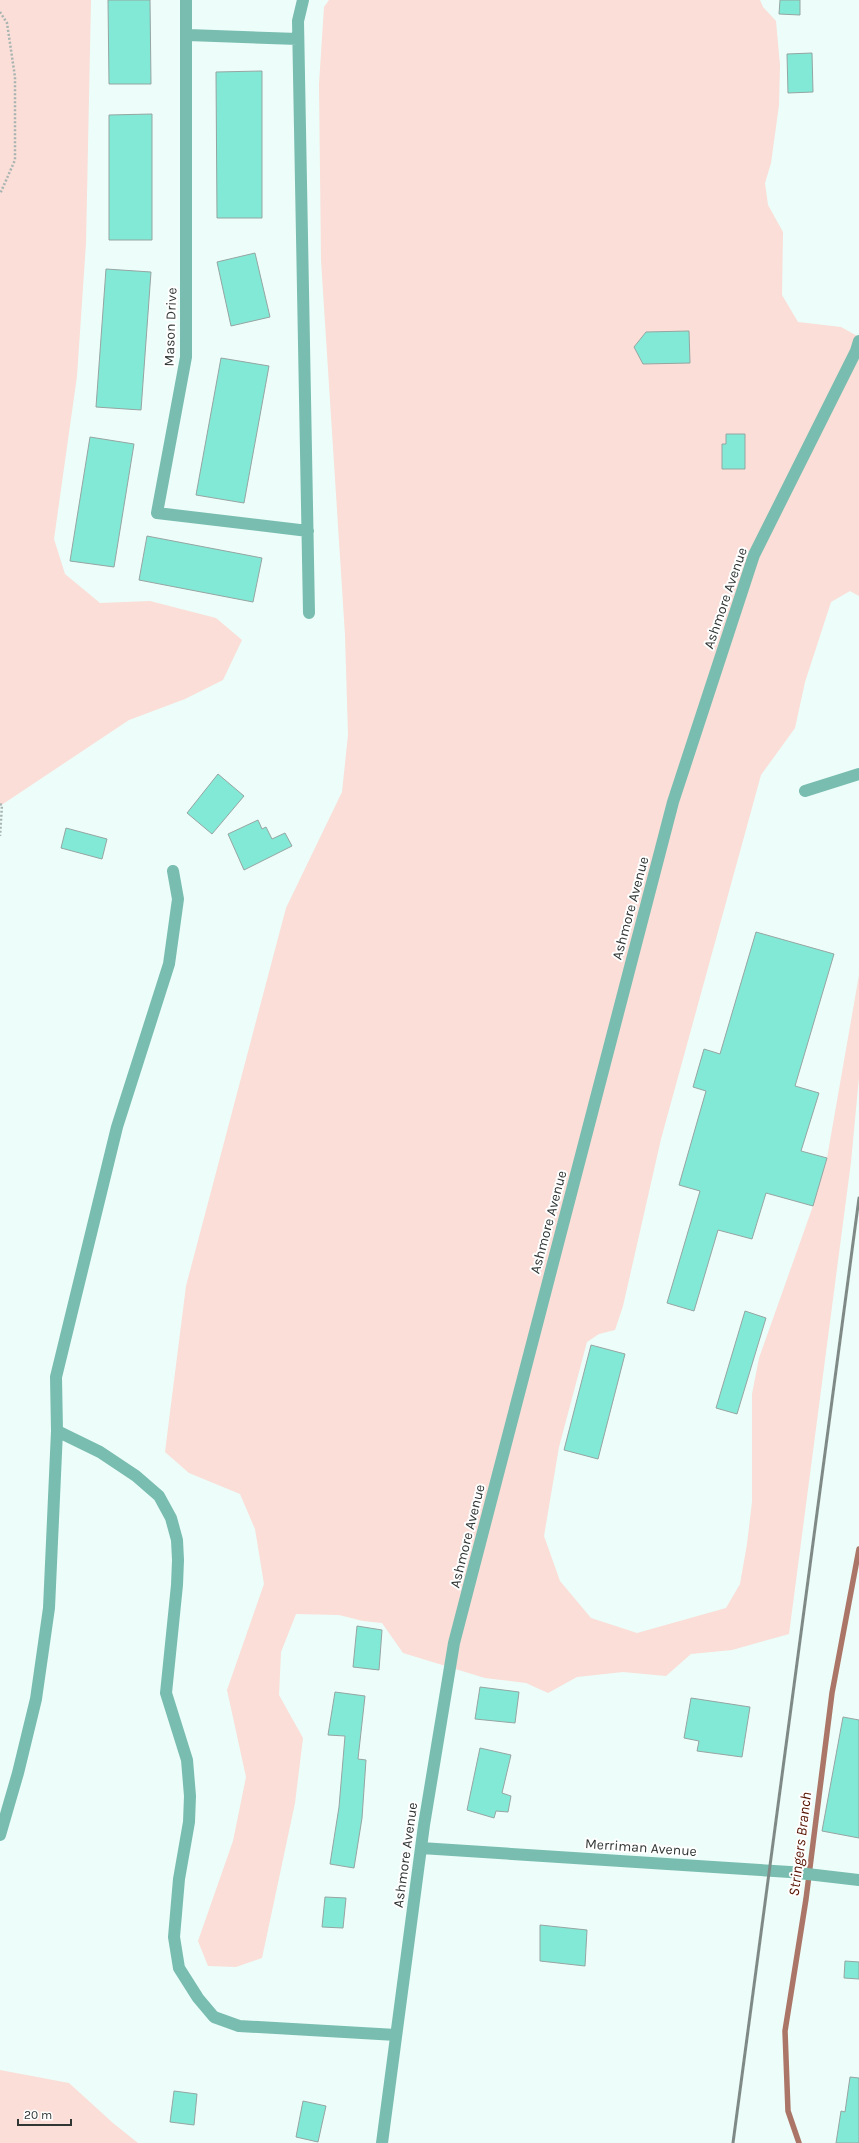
<svg xmlns="http://www.w3.org/2000/svg" width="859" height="2143" font-family="Karla,sans-serif">
  <rect width="100%" height="100%" fill="#edfdf9"/>
  <!-- green -->
  <path fill="#faded7" d="M 0,0 L 91,0 L 86,243 L 77,376 L 54,539 L 65,574 L 100,603 L 150,601 L 216,618 L 242,640 L 223,680 L 185,699 L 129,720 L 0,806 Z
    M 329,0 L 760,0 L 763,7 L 776,21 L 780,65 L 779,105 L 771,163 L 765,183 L 768,205 L 783,232 L 782,295 L 798,322 L 841,327 L 859,337 L 859,596 L 850,591 L 831,602 L 805,682 L 795,728 L 761,775 L 661,1139 L 623,1306 L 615,1330 L 599,1334 L 587,1342 L 559,1447 L 544,1536 L 560,1581 L 591,1618 L 637,1633 L 726,1608 L 740,1584 L 747,1544 L 752,1502 L 752,1394 L 759,1358 L 813,1206 L 827,1158 L 859,975 L 859,1077 L 851,1162 L 789,1634 L 732,1650 L 691,1654 L 666,1676 L 623,1672 L 577,1677 L 548,1693 L 526,1683 L 485,1678 L 403,1653 L 382,1623 L 363,1621 L 339,1615 L 296,1614 L 281,1652 L 279,1695 L 303,1738 L 295,1803 L 262,1958 L 236,1967 L 208,1966 L 198,1941 L 233,1841 L 246,1777 L 227,1690 L 264,1584 L 255,1529 L 240,1494 L 189,1473 L 165,1452 L 186,1286 L 286,908 L 342,792 L 348,735 L 345,635 L 321,260 L 319,84 L 324,7 Z
    M 0,2070 L 69,2083 L 113,2123 L 138,2143 L 0,2143 Z"/>
  <g fill="none" stroke-linecap="round" stroke-linejoin="round">
    <!-- stream -->
    <path stroke="#ab7667" stroke-width="5.5" d="M 799,2143 L 788,2111 L 785,2031 L 806,1899 L 832,1693 L 859,1549"/>
  </g>
  <!-- building -->
  <path fill="#82e9d6" stroke="#96a5a2" d="M 108,0 L 150,0 L 151,84 L 109,84 Z
    M 780,0 L 800,0 L 800,15 L 779,14 Z
    M 812,53 L 813,92 L 788,93 L 787,54 Z
    M 262,71 L 262,218 L 217,218 L 216,72 Z
    M 152,114 L 152,240 L 109,240 L 109,115 Z
    M 255,253 L 270,317 L 231,326 L 217,262 Z
    M 106,269 L 151,272 L 141,410 L 96,407 Z
    M 689,331 L 690,363 L 643,364 L 634,347 L 646,332 Z
    M 221,358 L 269,366 L 244,503 L 196,495 Z
    M 726,434 L 745,434 L 745,469 L 722,469 L 722,444 L 726,444 Z
    M 90,437 L 134,444 L 114,567 L 70,561 Z
    M 147,536 L 262,558 L 253,602 L 139,580 Z
    M 218,774 L 244,796 L 212,834 L 187,813 Z
    M 258,820 L 262,829 L 266,827 L 272,839 L 285,833 L 292,846 L 244,870 L 228,834 Z
    M 66,828 L 107,839 L 102,859 L 61,848 Z
    M 756,932 L 834,954 L 795,1086 L 819,1093 L 801,1151 L 827,1158 L 813,1206 L 766,1193 L 752,1239 L 718,1230 L 694,1311 L 667,1303 L 700,1191 L 679,1185 L 706,1091 L 693,1087 L 704,1049 L 720,1054 Z
    M 745,1311 L 766,1318 L 737,1414 L 716,1408 Z
    M 591,1345 L 625,1354 L 598,1459 L 564,1450 Z
    M 357,1626 L 382,1630 L 379,1670 L 353,1667 Z
    M 480,1687 L 519,1692 L 515,1723 L 475,1719 Z
    M 335,1692 L 365,1696 L 358,1759 L 366,1760 L 362,1818 L 354,1868 L 330,1864 L 339,1807 L 345,1736 L 328,1735 Z
    M 691,1698 L 750,1707 L 742,1757 L 697,1751 L 699,1741 L 684,1738 Z
    M 843,1717 L 859,1720 L 859,1838 L 822,1831 Z
    M 480,1748 L 511,1755 L 502,1793 L 511,1796 L 508,1812 L 496,1811 L 494,1818 L 467,1810 Z
    M 325,1897 L 346,1898 L 343,1928 L 322,1927 Z
    M 540,1925 L 587,1930 L 585,1966 L 540,1961 Z
    M 845,1961 L 859,1962 L 859,1979 L 844,1978 Z
    M 850,2077 L 859,2078 L 859,2143 L 836,2143 L 841,2111 L 845,2112 Z
    M 174,2091 L 197,2094 L 194,2125 L 170,2122 Z
    M 303,2101 L 326,2106 L 318,2142 L 296,2137 Z"/>
  <g fill="none" stroke-linecap="round" stroke-linejoin="round">
    <!-- path -->
    <path stroke="#a8b4b1" stroke-width="2.5" stroke-dasharray="2 2" stroke-linecap="butt" d="M 0,12 L 7,23 L 15,77 L 15,160 L 0,194
      M 0,804 L 2,805 L 0,836"/>
    <!-- minor -->
    <path stroke="#79bdb0" stroke-width="12" d="M 186,0 L 186,357 L 157,513 L 308,531
      M 303,0 L 298,21 L 309,613
      M 188,35 L 298,39
      M 805,791 L 859,774
      M 57,1431 L 100,1452 L 136,1476 L 159,1496 L 171,1518 L 177,1540 L 178,1560 L 177,1585 L 166,1693 L 187,1760 L 190,1796 L 189,1822 L 179,1879 L 174,1937 L 179,1968 L 198,1998 L 214,2017 L 239,2026 L 396,2035
      M 0,1835 L 18,1773 L 36,1699 L 49,1608 L 57,1431 L 56,1377 L 117,1127 L 169,964 L 178,899 L 173,871
      M 421,1848 L 790,1872 L 859,1880
      M 382,2143 L 424,1825 L 454,1643 L 673,802 L 754,555 L 856,351 L 859,341"/>
    <!-- rail -->
    <path stroke="#7f8a87" stroke-width="3" d="M 733,2143 L 859,1198"/>
  </g>
  <g text-anchor="middle" stroke-width="4" stroke-linejoin="round" paint-order="stroke">
    <!-- street labels -->
    <g font-size="14" fill="#2f3634" stroke="#fff">
      <text transform="translate(170 327) rotate(-88)" y="5">Mason Drive</text>
      <text transform="translate(725 598) rotate(-71)" y="5">Ashmore Avenue</text>
      <text transform="translate(630 908) rotate(-75)" y="5">Ashmore Avenue</text>
      <text transform="translate(548 1222) rotate(-75)" y="5">Ashmore Avenue</text>
      <text transform="translate(467 1536) rotate(-76)" y="5">Ashmore Avenue</text>
      <text transform="translate(641 1847) rotate(4)" y="5">Merriman Avenue</text>
      <text transform="translate(405 1855) rotate(-82)" y="5">Ashmore Avenue</text>
    </g>
    <!-- water labels -->
    <g font-size="15" font-style="italic" fill="#571200" stroke="#fff">
      <text transform="translate(800 1844) rotate(-83)" y="5">Stringers Branch</text>
    </g>
  </g>
  <!-- scale -->
  <path d="M18 2119v6h53v-6" fill="none" stroke="#2f3634" stroke-width="2"/>
  <text x="24" y="2119" font-size="12" fill="#2f3634" stroke="#ffffff" stroke-width="3" paint-order="stroke">20 m</text>
</svg>
